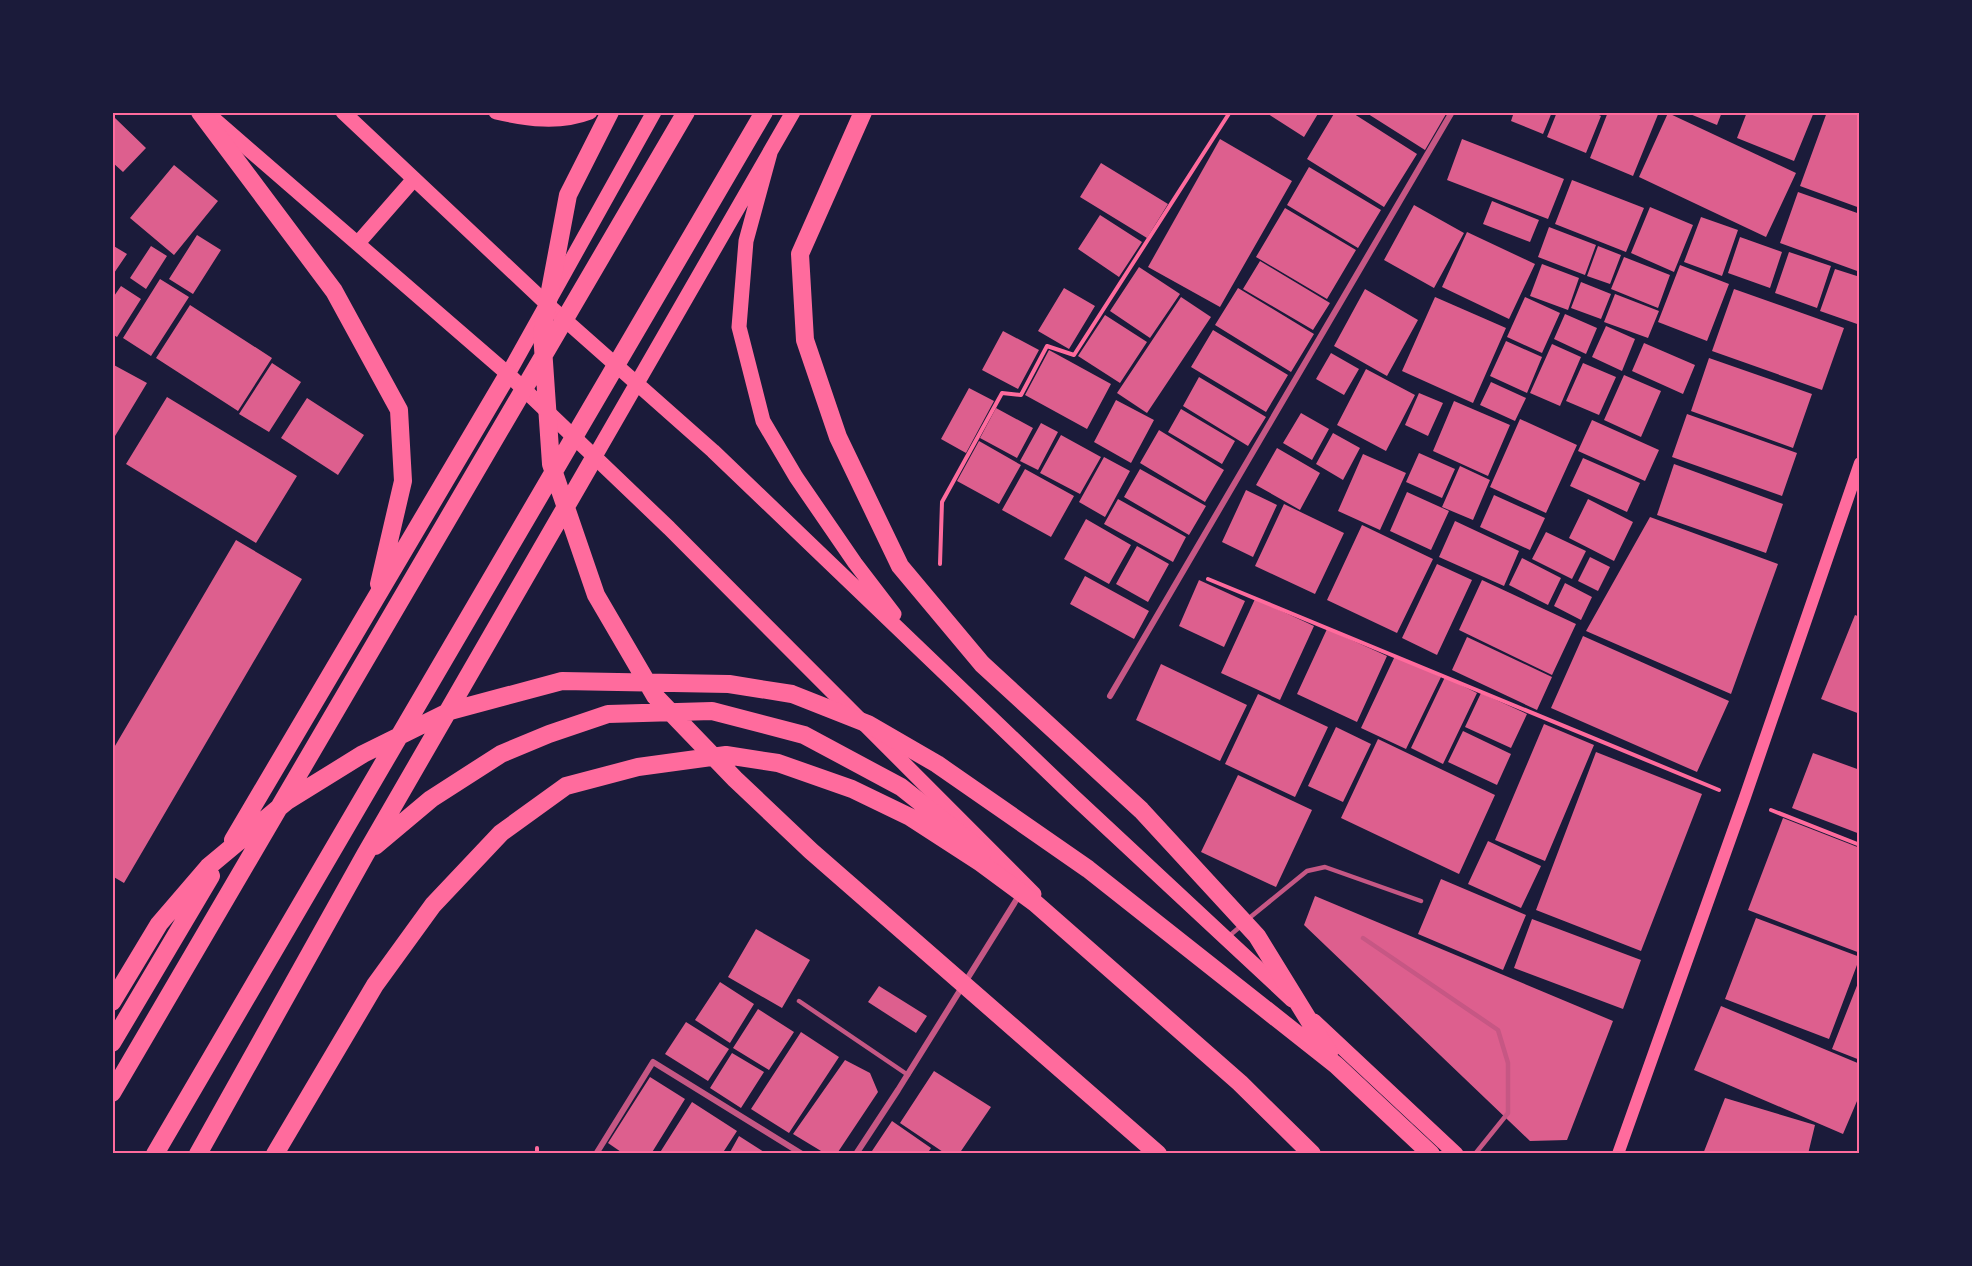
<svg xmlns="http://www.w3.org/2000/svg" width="1972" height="1266" font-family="Barlow,sans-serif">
  <rect width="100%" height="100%" fill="#1b1b3a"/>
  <!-- building -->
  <path fill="#dd5f8e" d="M 1265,112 L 1319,112 L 1304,137 Z
    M 1335,112 L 1351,112 L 1417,154 L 1384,207 L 1307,159 Z
    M 1365,112 L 1444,112 L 1446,114 L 1425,150 Z
    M 1514,112 L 1552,112 L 1543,134 L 1511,121 Z
    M 1557,112 L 1593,112 L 1601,116 L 1586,153 L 1547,137 Z
    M 1608,112 L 1659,112 L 1633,176 L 1590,158 Z
    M 1685,112 L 1722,112 L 1717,125 Z
    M 1747,112 L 1814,112 L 1794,161 L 1737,138 Z
    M 1827,112 L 1860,114 L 1860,208 L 1800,186 Z
    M 1668,113 L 1796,173 L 1766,237 L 1639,177 Z
    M 115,118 L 146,148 L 123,172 L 112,162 L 112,121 Z
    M 1220,139 L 1292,181 L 1220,307 L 1148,267 Z
    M 1462,139 L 1564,179 L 1548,219 L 1447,180 Z
    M 1101,163 L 1168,204 L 1147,238 L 1080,197 Z
    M 174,165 L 218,201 L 174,255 L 130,218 Z
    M 1309,167 L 1381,210 L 1358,248 L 1287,205 Z
    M 1572,180 L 1644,208 L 1626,252 L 1555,224 Z
    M 1798,192 L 1860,214 L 1860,272 L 1780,243 Z
    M 1492,201 L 1539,220 L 1530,242 L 1483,224 Z
    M 1414,205 L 1464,233 L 1434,288 L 1384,260 Z
    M 1650,207 L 1693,225 L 1674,272 L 1631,253 Z
    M 1285,208 L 1356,250 L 1327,299 L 1256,257 Z
    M 1100,215 L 1142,242 L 1119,277 L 1078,249 Z
    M 1701,217 L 1738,230 L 1722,276 L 1684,262 Z
    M 1549,227 L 1596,245 L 1585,275 L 1538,257 Z
    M 1467,232 L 1535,264 L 1509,319 L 1442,287 Z
    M 197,235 L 221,250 L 193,294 L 169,279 Z
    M 1740,237 L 1782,252 L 1770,288 L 1728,273 Z
    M 112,245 L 127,254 L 112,276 Z
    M 151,246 L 167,256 L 146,289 L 130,278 Z
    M 1598,246 L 1621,255 L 1610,284 L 1587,276 Z
    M 1789,252 L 1831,266 L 1817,308 L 1775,293 Z
    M 1624,257 L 1670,275 L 1658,308 L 1611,289 Z
    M 1260,261 L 1330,303 L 1313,330 L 1243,289 Z
    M 1542,264 L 1579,278 L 1568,310 L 1530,296 Z
    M 1680,265 L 1729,284 L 1707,341 L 1658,322 Z
    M 1139,267 L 1180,294 L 1150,338 L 1110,311 Z
    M 1835,269 L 1860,277 L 1860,325 L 1820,311 Z
    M 160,279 L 189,297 L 151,356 L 123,338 Z
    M 1581,282 L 1611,294 L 1601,319 L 1571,308 Z
    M 121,286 L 141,299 L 117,337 L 112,334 L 112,299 Z
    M 1064,288 L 1095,306 L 1069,349 L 1038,331 Z
    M 1238,288 L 1314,334 L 1291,372 L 1215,325 Z
    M 1365,289 L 1418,320 L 1387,376 L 1334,346 Z
    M 1734,289 L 1844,328 L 1822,390 L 1712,351 Z
    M 1615,294 L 1659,311 L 1648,338 L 1604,322 Z
    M 1181,297 L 1211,317 L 1147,413 L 1117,393 Z
    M 1435,297 L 1506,328 L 1473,403 L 1402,371 Z
    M 1525,297 L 1560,313 L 1542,353 L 1507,337 Z
    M 190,305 L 272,358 L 238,411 L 156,358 Z
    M 1565,314 L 1597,328 L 1586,354 L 1554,339 Z
    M 1105,315 L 1147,342 L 1120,383 L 1078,356 Z
    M 1606,326 L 1635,339 L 1622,371 L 1592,357 Z
    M 1213,330 L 1288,375 L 1266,412 L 1191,367 Z
    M 1003,331 L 1039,350 L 1018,389 L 982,370 Z
    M 1506,341 L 1542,357 L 1527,393 L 1490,376 Z
    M 1644,343 L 1695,365 L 1683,394 L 1632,371 Z
    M 1552,344 L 1581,357 L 1560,406 L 1530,393 Z
    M 1049,350 L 1111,384 L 1087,429 L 1025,395 Z
    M 1331,353 L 1359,369 L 1344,395 L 1316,379 Z
    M 1709,358 L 1812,394 L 1793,448 L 1691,411 Z
    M 272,363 L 301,382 L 269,432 L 239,414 Z
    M 1583,363 L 1616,377 L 1599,415 L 1566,401 Z
    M 112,364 L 147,383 L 112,441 Z
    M 1366,369 L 1415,395 L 1386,451 L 1337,425 Z
    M 1624,375 L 1661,391 L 1641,437 L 1604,420 Z
    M 1199,377 L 1266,417 L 1248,446 L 1183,406 Z
    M 1491,382 L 1526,398 L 1515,421 L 1480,405 Z
    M 969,388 L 994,401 L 966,453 L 941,439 Z
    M 1419,393 L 1443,403 L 1428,436 L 1405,425 Z
    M 167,397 L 297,476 L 256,543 L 126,464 Z
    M 307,398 L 364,435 L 338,475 L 281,438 Z
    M 1116,400 L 1154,420 L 1131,463 L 1094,442 Z
    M 1454,401 L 1510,425 L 1488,476 L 1433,451 Z
    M 996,408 L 1033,428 L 1017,458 L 980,438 Z
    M 1181,409 L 1235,441 L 1222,464 L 1168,432 Z
    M 1301,413 L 1329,429 L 1312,460 L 1283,443 Z
    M 1687,414 L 1797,453 L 1782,496 L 1672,457 Z
    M 1520,419 L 1577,445 L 1546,513 L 1490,487 Z
    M 1592,420 L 1659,450 L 1645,481 L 1578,451 Z
    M 1041,423 L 1058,432 L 1038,470 L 1020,461 Z
    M 1159,430 L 1224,470 L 1205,502 L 1140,463 Z
    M 1333,433 L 1360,448 L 1343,480 L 1316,464 Z
    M 1061,435 L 1101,457 L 1080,494 L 1040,473 Z
    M 979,441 L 1021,465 L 999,504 L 957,481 Z
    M 1277,448 L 1320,473 L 1300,510 L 1256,485 Z
    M 1419,453 L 1455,469 L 1442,498 L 1406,482 Z
    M 1363,454 L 1406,473 L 1380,530 L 1338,511 Z
    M 1104,457 L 1130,471 L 1105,517 L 1079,502 Z
    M 1583,458 L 1640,483 L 1627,512 L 1570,486 Z
    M 1674,464 L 1783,504 L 1766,553 L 1657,515 Z
    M 1460,466 L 1490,480 L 1473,520 L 1442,507 Z
    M 1025,469 L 1074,496 L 1051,537 L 1002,510 Z
    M 1140,469 L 1206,506 L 1189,535 L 1124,497 Z
    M 1246,490 L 1277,505 L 1253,557 L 1222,542 Z
    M 1407,492 L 1449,511 L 1431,550 L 1390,531 Z
    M 1494,495 L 1545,518 L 1530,550 L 1480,527 Z
    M 1118,499 L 1186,537 L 1173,562 L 1104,524 Z
    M 1588,499 L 1633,522 L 1614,561 L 1569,538 Z
    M 1284,504 L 1344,533 L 1315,594 L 1255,566 Z
    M 1650,517 L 1778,564 L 1731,694 L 1586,631 Z
    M 1086,519 L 1131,545 L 1109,584 L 1064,559 Z
    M 1455,521 L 1519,551 L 1504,586 L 1439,557 Z
    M 1362,525 L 1433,559 L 1397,633 L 1327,600 Z
    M 1546,532 L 1586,551 L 1572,579 L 1532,559 Z
    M 236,540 L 302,579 L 124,883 L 112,876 L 112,751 Z
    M 1137,546 L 1169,564 L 1148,602 L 1116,584 Z
    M 1590,557 L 1610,567 L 1598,591 L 1578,581 Z
    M 1522,558 L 1561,578 L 1548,605 L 1509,585 Z
    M 1437,564 L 1472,580 L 1437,655 L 1402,638 Z
    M 1085,576 L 1149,611 L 1134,639 L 1070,604 Z
    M 1199,580 L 1245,601 L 1224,647 L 1179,626 Z
    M 1482,580 L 1576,624 L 1552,675 L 1459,630 Z
    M 1565,583 L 1592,597 L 1581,620 L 1554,606 Z
    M 1255,599 L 1314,626 L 1280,700 L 1221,673 Z
    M 1855,615 L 1860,617 L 1860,714 L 1821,699 Z
    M 1327,629 L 1387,656 L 1357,722 L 1297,694 Z
    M 1583,636 L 1729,701 L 1697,772 L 1551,708 Z
    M 1467,637 L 1552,677 L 1537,710 L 1452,670 Z
    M 1395,656 L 1441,677 L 1406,749 L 1361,728 Z
    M 1161,664 L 1247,705 L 1220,761 L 1136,720 Z
    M 1445,677 L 1477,693 L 1443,764 L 1411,748 Z
    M 1481,693 L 1527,714 L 1511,748 L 1465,727 Z
    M 1258,694 L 1328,727 L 1295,797 L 1225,764 Z
    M 1544,724 L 1594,745 L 1545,861 L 1495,840 Z
    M 1336,727 L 1371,744 L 1343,802 L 1308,786 Z
    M 1463,731 L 1511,754 L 1497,785 L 1448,762 Z
    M 1378,739 L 1495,795 L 1459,874 L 1341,818 Z
    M 1596,752 L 1702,794 L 1641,951 L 1536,910 Z
    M 1813,753 L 1860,770 L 1860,834 L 1792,808 Z
    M 1238,775 L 1312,810 L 1276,887 L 1201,852 Z
    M 1783,818 L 1860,848 L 1860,953 L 1748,910 Z
    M 1488,841 L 1541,866 L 1521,908 L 1468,884 Z
    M 1441,879 L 1526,915 L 1503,970 L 1418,934 Z
    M 1315,896 L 1613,1021 L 1567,1140 L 1530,1141 L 1304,925 Z
    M 1756,918 L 1860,957 L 1829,1039 L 1725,999 Z
    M 1532,919 L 1641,960 L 1623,1009 L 1514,968 Z
    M 756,929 L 810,960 L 782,1008 L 728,977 Z
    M 1860,978 L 1860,1060 L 1832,1049 Z
    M 720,982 L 754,1004 L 730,1043 L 695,1020 Z
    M 879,986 L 927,1016 L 916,1033 L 868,1002 Z
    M 1721,1006 L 1860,1064 L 1860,1094 L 1843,1134 L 1694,1070 Z
    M 758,1009 L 794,1032 L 769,1070 L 733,1048 Z
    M 686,1022 L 729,1049 L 708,1081 L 665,1054 Z
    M 801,1032 L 839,1057 L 789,1133 L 751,1109 Z
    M 732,1053 L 764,1072 L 741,1108 L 710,1088 Z
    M 845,1060 L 870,1073 L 878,1092 L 838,1152 L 826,1154 L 793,1134 Z
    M 934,1071 L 991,1107 L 959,1154 L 946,1154 L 900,1123 Z
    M 650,1077 L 685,1099 L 651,1154 L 624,1154 L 608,1143 Z
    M 1725,1098 L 1815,1125 L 1808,1154 L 1703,1154 Z
    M 692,1102 L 737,1131 L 722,1154 L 659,1154 Z
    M 892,1121 L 931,1148 L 927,1154 L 870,1154 Z
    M 739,1136 L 767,1154 L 729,1154 Z"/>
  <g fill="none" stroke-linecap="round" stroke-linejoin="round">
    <!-- path -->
    <path stroke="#ff6b9d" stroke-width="4" d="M 940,564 L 942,502 L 1002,393 L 1021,395 L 1047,346 L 1074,355 L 1230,112
      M 1208,579 L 1719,790
      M 1771,810 L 1860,845
      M 537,1154 L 537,1148"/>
    <!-- service -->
    <path stroke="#c65784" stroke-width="4.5" d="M 1248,919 L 1307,871 L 1325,867 L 1421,901
      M 1228,937 L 1242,925
      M 1363,938 L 1498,1030 L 1508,1063 L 1508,1113 L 1475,1154
      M 799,1001 L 908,1075"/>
    <!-- minor -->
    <path stroke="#c65784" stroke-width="6" d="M 1110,696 L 1452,112
      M 596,1154 L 653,1062 L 802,1154
      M 856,1154 L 898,1090 L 1020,894"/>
    <!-- secondary -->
    <path stroke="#ff6b9d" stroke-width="12" d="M 1618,1154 L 1744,800 L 1860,463"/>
    <!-- primary -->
    <path stroke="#ff6b9d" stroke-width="15" d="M 343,112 L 547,304 L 713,451 L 1073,796 L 1292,1000
      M 496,112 C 527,119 559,124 590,112
      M 208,114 L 508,374 L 669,528 L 1034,894
      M 770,153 L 746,241 L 739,327 L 763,421 L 796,477 L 855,563 L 894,614
      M 358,243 L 414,179
      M 508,374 L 654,112
      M 594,458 L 793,112
      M 1314,1021 L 1456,1154"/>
    <!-- motorway -->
    <path stroke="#ff6b9d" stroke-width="18" d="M 200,112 L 334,291 L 399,410 L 403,481 L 379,584
      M 610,112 L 568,195 L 542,333 L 551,464 L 596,595 L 655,696 L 735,779 L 811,851 L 1158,1154
      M 863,112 L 800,254 L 805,340 L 838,437 L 900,566 L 982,664 L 1141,810 L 1257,936 L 1329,1053
      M 233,840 L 508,374
      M 375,846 L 431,799 L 501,754 L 549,734 L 608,714 L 712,711 L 804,735 L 901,787 L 983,852
      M 112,1002 L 159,924 L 208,867 L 287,801 L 363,754 L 450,711 L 562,681 L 729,684 L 792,694 L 868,724 L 937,764 L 1088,869 L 1336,1065 L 1431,1154
      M 112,1043 L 211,876
      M 112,1093 L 686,112
      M 155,1154 L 764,112
      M 198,1154 L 365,855 L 594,458
      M 275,1154 L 375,985 L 433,905 L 501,833 L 566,786 L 638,767 L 726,755 L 778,763 L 852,789 L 910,817 L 981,863 L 1035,903 L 1240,1083 L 1312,1154"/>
  </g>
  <!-- border -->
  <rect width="1972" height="1266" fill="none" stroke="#1b1b3a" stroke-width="228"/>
  <rect x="114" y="114" width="1744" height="1038" fill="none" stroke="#ff6b9d" stroke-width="2"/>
</svg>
